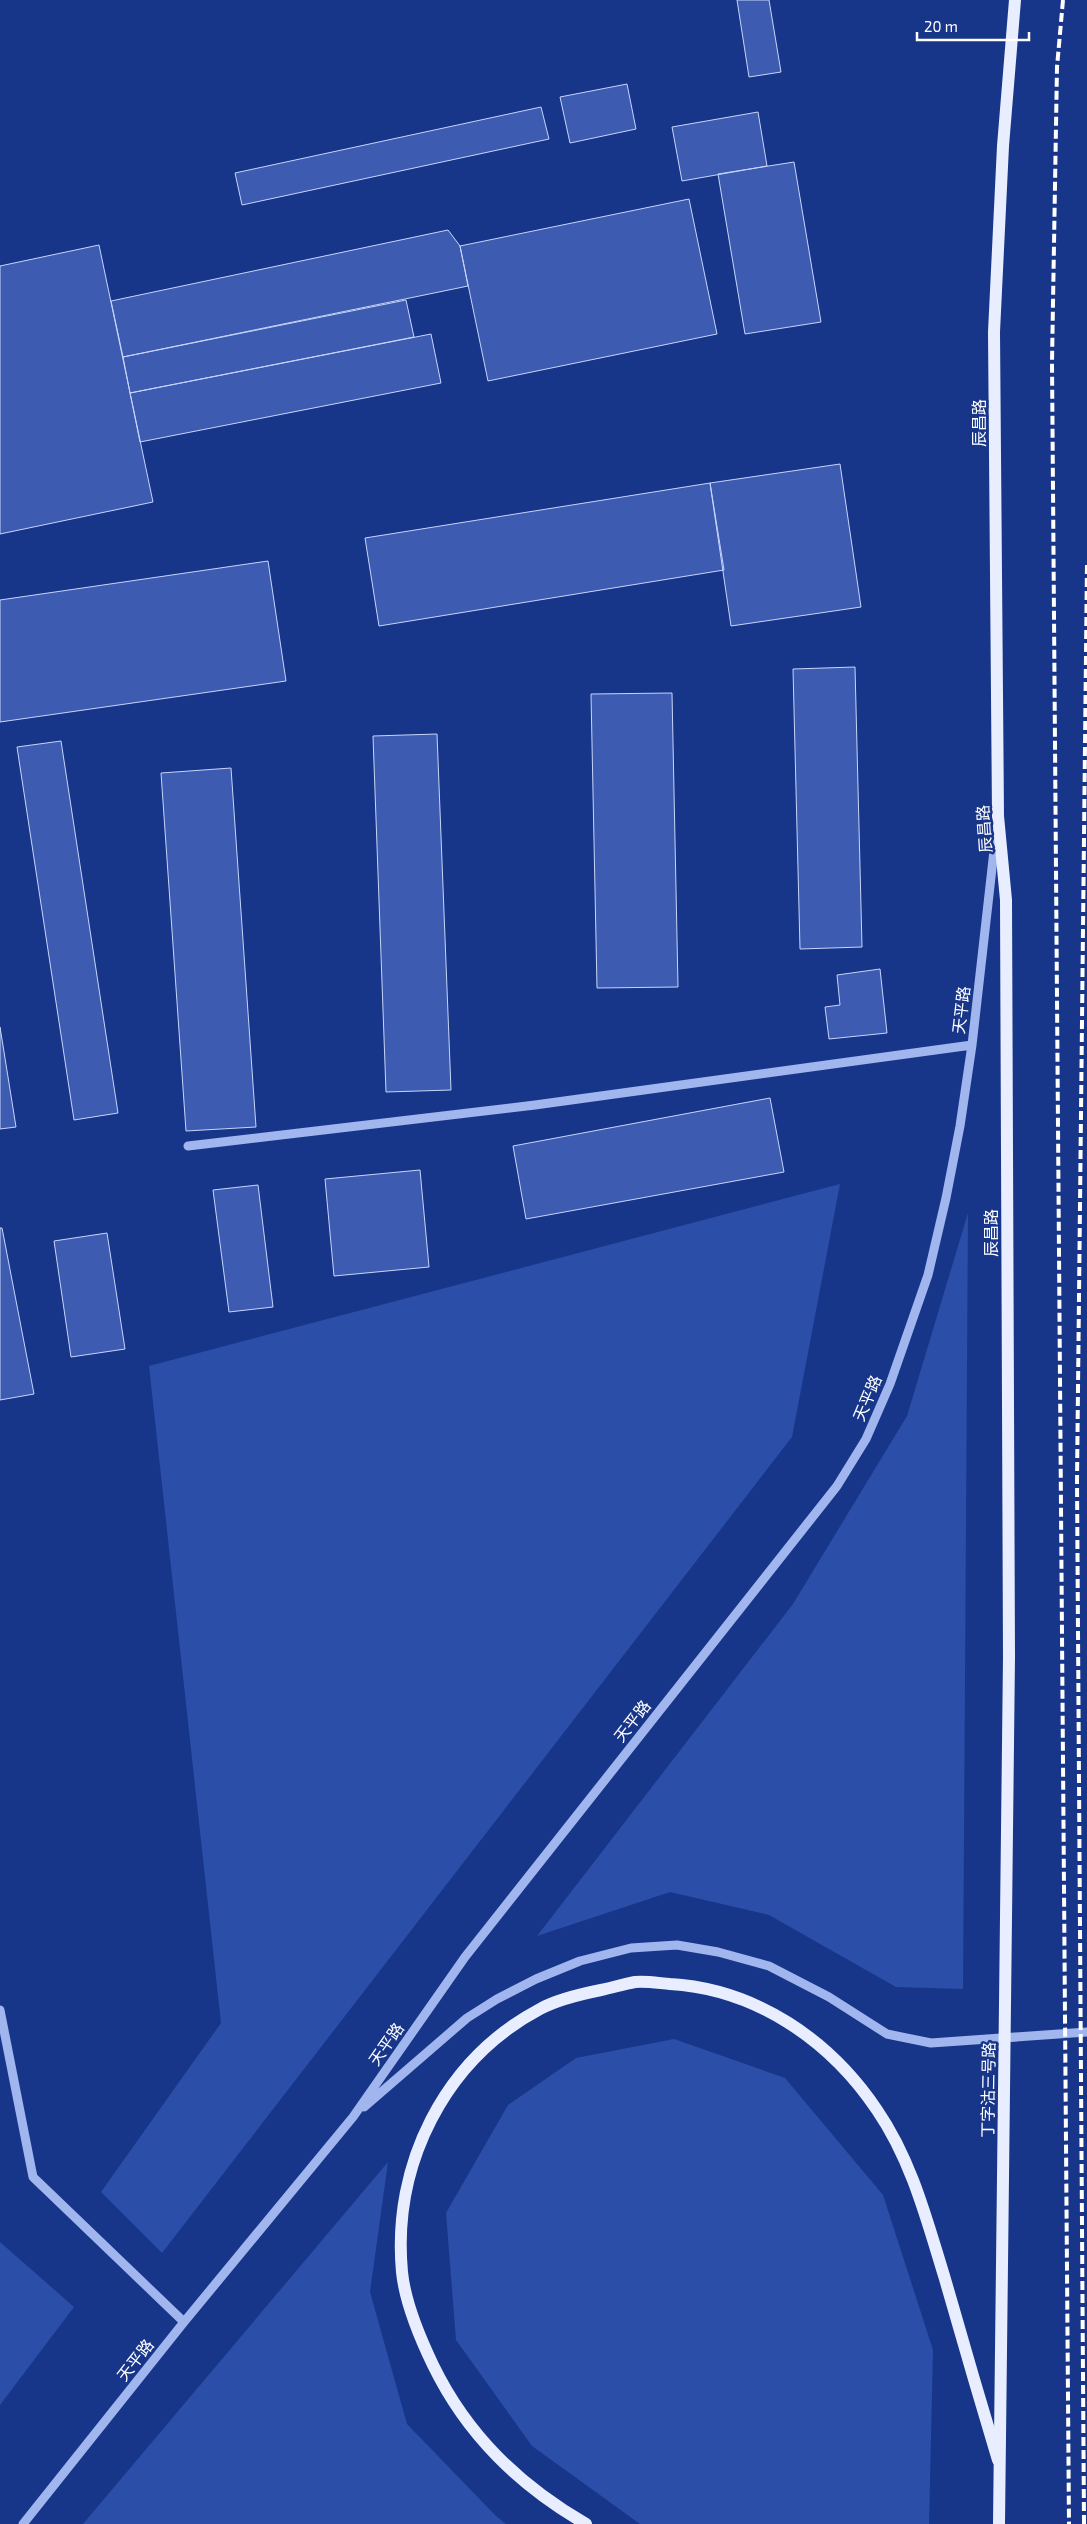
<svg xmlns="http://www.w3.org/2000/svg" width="1087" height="2524" font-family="'Exo 2','Noto Sans SC',sans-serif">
  <rect width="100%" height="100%" fill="#183689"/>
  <!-- green -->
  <path fill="#2b4ea8" d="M 840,1184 L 792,1437 L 162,2253 L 101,2192 L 221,2023 L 149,1366 Z
    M 968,1213 L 963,1989 L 896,1987 L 769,1915 L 670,1892 L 537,1936 L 793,1604 L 907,1416 Z
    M 674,2039 L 785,2078 L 883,2195 L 933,2350 L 929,2524 L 640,2524 L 532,2446 L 456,2340 L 446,2213 L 508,2105 L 576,2058 Z
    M 388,2162 L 370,2292 L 407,2424 L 496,2516 L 506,2524 L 83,2524 Z
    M 0,2242 L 74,2307 L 0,2405 Z"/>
  <!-- building -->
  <path fill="#3d5cb1" stroke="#c7d5fa" d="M 737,0 L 769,0 L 781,72 L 749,77 Z
    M 627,84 L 636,129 L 570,143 L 560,97 Z
    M 541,107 L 549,139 L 242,205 L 235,173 Z
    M 758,112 L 767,166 L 682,181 L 672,127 Z
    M 794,162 L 821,322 L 745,334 L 718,174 Z
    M 689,199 L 717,334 L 488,381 L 460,246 Z
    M 448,230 L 460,246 L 468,286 L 123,357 L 111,301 Z
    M 99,245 L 153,502 L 0,534 L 0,266 Z
    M 406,300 L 414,337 L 130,393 L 123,357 Z
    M 431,334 L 441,383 L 140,442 L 130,393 Z
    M 840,464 L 861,607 L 731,626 L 710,483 Z
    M 710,483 L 724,570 L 379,626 L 365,538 Z
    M 268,561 L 286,681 L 0,722 L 0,600 Z
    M 855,667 L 862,947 L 800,949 L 793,669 Z
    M 672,693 L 678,987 L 597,988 L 591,694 Z
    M 437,734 L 451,1090 L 386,1092 L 373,736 Z
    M 61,741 L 118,1113 L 74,1120 L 17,747 Z
    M 231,768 L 256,1127 L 186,1131 L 161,773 Z
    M 880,969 L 887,1033 L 829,1039 L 825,1007 L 840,1005 L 837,975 Z
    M 0,1027 L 16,1127 L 0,1129 Z
    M 770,1098 L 784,1172 L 526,1219 L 513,1146 Z
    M 420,1170 L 429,1267 L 334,1276 L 325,1179 Z
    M 258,1185 L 273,1307 L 229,1312 L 213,1190 Z
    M 0,1228 L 2,1228 L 34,1394 L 0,1400 Z
    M 107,1233 L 125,1349 L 71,1357 L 54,1241 Z"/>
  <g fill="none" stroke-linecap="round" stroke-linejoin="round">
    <!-- minor -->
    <path stroke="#a1b6ee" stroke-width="9" d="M 188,1146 L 535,1105 L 972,1045
      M 0,2010 L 33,2177 L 184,2322
      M 364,2107 L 467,2018 L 497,1999 L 536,1979 L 580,1961 L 631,1948 L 677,1945 L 718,1952 L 769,1966 L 829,1997 L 887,2034 L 931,2043 L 1087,2032
      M 23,2524 L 184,2322 L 353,2117 L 465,1957 L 837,1486 L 866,1439 L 890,1384 L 928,1275 L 946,1198 L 960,1126 L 972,1045 L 996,833"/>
    <!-- major -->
    <path stroke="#e8edff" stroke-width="12" d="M 1009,1657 L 1006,900 L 998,816 L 994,332 L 1003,146 L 1015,0
      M 586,2524 C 519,2485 467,2435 433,2365 C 420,2338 405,2302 402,2272 C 392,2165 444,2060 540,2009 C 558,1999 581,1994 601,1990 C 612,1988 623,1984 635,1982 C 646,1981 658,1983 670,1984 C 756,1989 830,2040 877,2110 C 912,2161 927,2221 945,2279 C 962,2339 980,2400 998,2460"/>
    <!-- rail -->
    <path stroke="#fff" stroke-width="4" stroke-dasharray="9 4" stroke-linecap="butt" d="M 1063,0 L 1057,67 L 1052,362 L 1069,2524
      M 1084,2524 L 1077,1481 L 1087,563"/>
    <!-- major-bridge -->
    <path stroke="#e8edff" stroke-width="12" d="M 999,2524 L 1009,1657"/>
  </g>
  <g text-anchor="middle" stroke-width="5" stroke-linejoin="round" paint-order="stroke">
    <!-- street labels -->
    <g font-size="16" fill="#fff" stroke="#183689">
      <text transform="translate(979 423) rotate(-90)" y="6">辰昌路</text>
      <text transform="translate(984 829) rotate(-94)" y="6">辰昌路</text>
      <text transform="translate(961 1010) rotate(-83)" y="6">天平路</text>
      <text transform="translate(991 1233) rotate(-90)" y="6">辰昌路</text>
      <text transform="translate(867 1398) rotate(-67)" y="6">天平路</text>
      <text transform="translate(632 1721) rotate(-52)" y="6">天平路</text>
      <text transform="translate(386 2044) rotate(-55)" y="6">天平路</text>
      <text transform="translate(988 2090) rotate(-89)" y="6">丁字沽三号路</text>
      <text transform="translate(135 2360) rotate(-52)" y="6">天平路</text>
    </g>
  </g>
  <!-- scale -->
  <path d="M917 32v8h112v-8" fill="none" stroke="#ffffff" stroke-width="2.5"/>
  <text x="924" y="32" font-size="15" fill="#ffffff" stroke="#183689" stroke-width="4" paint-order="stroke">20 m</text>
</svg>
